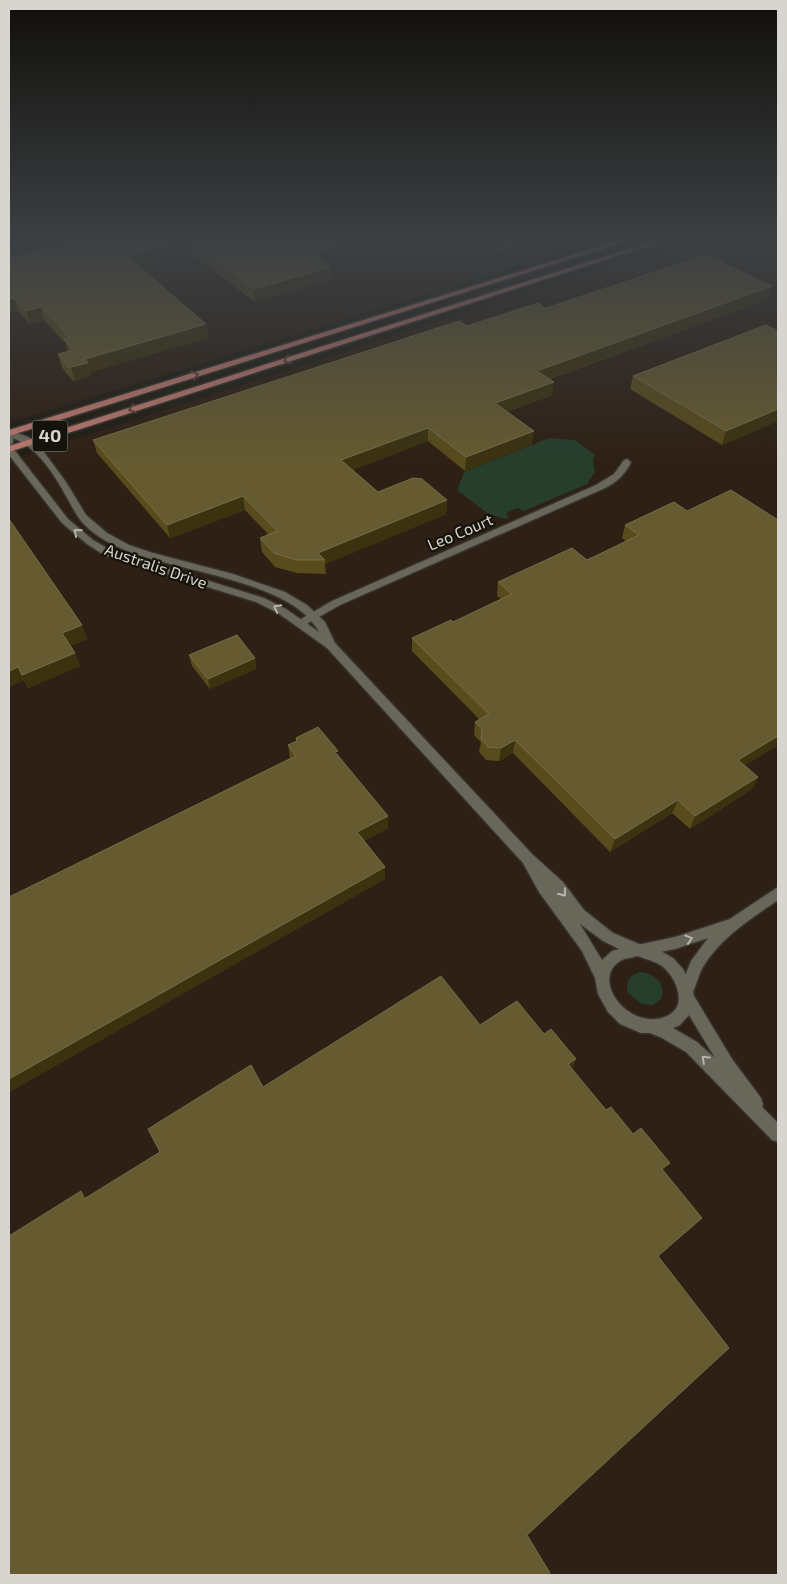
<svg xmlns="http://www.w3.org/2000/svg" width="787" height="1584" font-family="'Exo 2',sans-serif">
  <rect width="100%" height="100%" fill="#1f1c12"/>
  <!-- industrial -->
  <path fill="#2e2014" d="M 9,239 L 607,239 L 9,423 Z
    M 695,239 L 778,239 L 778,1575 L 9,1575 L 9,460 Z"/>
  <!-- green -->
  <path fill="#273e2c" d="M 9,239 L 47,239 L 9,259 Z
    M 549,438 L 575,440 L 595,455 L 593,460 L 595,472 L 587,484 L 524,511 L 517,508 L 506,513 L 509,517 L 505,519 L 487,513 L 457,490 L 464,472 Z
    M 640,972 C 654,973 667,984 661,999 L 653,1005 L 642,1004 L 628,993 C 625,982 629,975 640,972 Z"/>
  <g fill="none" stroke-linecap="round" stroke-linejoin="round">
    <defs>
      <path id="minor" d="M 627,459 L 631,462 C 625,475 616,483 603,489 L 340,605 L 303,626 L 299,627 L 294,623 L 332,601 L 596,485 L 614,474 L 624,460 Z
        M 778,887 L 778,900 C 751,919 720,938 703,967 C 698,976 696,987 691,996 L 686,998 L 681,996 L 679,991 L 691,961 L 708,938 L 675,949 L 642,956 L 637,954 L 635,950 L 637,946 L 642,944 L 675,937 L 730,919 Z"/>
      <path id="tertiary" d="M 9,430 L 28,437 L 38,444 L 66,482 L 86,515 L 107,533 L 129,545 L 153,553 L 233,574 L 285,592 L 307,605 L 325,622 L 335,643 L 533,855 L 563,882 L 584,910 L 613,933 L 639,944 L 659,950 L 673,958 L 683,969 L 692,986 L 694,996 L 732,1059 L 761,1098 L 763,1104 L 762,1107 L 778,1123 L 778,1142 L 772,1140 L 686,1052 L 662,1038 L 650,1033 L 641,1033 L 620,1024 L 608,1012 L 598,994 L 595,978 L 582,951 L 539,892 L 523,863 L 327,648 L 278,613 L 256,602 L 104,555 L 87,544 L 62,523 L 9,455 L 9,446 L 12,447 L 68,519 L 93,540 L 112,551 L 264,598 L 286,609 L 319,632 C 291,578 168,572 116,546 C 103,540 91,532 82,522 C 75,514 71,504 66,496 C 54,474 37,447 13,438 L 13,443 L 9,446 ZM 580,924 L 603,941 L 619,949 L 612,951 L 602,960 ZM 637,956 C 646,959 654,961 662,966 C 676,977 689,1006 667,1016 C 629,1033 588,978 622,960 C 626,958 632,958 637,956 ZM 689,1015 L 715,1058 L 697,1042 L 673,1028 L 680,1025 Z"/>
      <path id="primary" d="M 624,239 L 634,239 L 9,436 L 9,430 Z
        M 660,239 L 670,239 L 9,452 L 9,446 Z"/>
    </defs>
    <!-- minor casing -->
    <use href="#minor" stroke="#36342f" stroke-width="3"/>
    <!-- tertiary casing -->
    <use href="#tertiary" stroke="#36342f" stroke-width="3"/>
    <!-- primary casing -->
    <use href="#primary" stroke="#36342f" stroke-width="3"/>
    <!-- minor -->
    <use href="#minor" fill="#69665a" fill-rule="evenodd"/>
    <!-- tertiary -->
    <use href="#tertiary" fill="#69665a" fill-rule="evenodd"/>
    <!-- primary -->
    <use href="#primary" fill="#bc786e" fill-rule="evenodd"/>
  </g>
  <!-- wall -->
  <path fill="#584b1c" d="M 86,239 L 373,239 L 373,248 L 324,262 L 332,279 L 255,302 L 191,253 L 139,267 L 206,324 L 208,338 L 90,372 L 91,376 L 75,381 L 72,380 L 62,368 L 58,354 L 68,351 L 65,343 L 44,320 L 30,324 L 18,311 L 9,313 L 9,258 Z
    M 475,239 L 546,239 L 545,246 L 509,258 Z
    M 772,286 L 768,299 L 550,379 L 552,395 L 507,412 L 532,444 L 465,471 L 428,441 L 352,470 L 378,492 L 447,500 L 446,514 L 325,564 L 326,574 L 297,573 L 275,567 L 262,552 L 260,538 L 269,535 L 245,510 L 170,538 L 97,453 L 93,440 L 467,326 L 546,308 Z
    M 778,331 L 778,421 L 722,445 L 630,389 L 633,376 Z
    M 687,511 L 778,520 L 778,745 L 745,765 L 758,777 L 752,789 L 690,829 L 672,813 L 610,852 L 513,753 L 499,761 L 486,760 L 479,752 L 481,742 L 474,735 L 475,722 L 479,719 L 412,651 L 412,638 L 453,622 L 501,599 L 497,596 L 498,582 L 587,560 L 626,541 L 622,538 L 625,525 Z
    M 9,519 L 82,625 L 87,639 L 70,646 L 75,653 L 80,666 L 28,688 L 24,680 L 9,687 Z
    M 189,655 L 255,658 L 256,669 L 210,689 L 192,666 Z
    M 296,738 L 338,756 L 388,816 L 388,828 L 364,841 L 385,867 L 385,879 L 9,1092 L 9,897 L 290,758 L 288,745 L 296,741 Z"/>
  <!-- shaded-wall -->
  <path fill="#3b3210" d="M 361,239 L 373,239 L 373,248 L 312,266 L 311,253 Z
    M 530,239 L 546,239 L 545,246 L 509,258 L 510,245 Z
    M 189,240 L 191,253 L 129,269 L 127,256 Z
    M 331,267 L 332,279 L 255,302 L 254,289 Z
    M 772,286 L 768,299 L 535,384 L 537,371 Z
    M 14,298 L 18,311 L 9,313 L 9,299 Z
    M 41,307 L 44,320 L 30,324 L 26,311 Z
    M 206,324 L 208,338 L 90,372 L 91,376 L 75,381 L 71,367 L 85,359 Z
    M 554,382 L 552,395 L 494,417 L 495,403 Z
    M 778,409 L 778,421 L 722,445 L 726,431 Z
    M 428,428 L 428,441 L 342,474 L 341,460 Z
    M 534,431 L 532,444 L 465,471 L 466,457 Z
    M 243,496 L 245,510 L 170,538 L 167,525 Z
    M 447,500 L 446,514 L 325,564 L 325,560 L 318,553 Z
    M 82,625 L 87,639 L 67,647 L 62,633 Z
    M 75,653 L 80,666 L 28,688 L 22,675 Z
    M 255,658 L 256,669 L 210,689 L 208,679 Z
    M 18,667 L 24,680 L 9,687 L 9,671 Z
    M 778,736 L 778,745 L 732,773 L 738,760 Z
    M 515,740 L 513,753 L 499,761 L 501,748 Z
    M 758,777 L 752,789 L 690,829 L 695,816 Z
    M 678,800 L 672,813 L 610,852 L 615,839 Z
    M 388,816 L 388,828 L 358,844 L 357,832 Z
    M 385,867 L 385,879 L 9,1092 L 9,1079 Z
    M 576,1059 L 572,1069 L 568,1064 Z
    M 81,1191 L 88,1198 L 84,1199 Z"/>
  <!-- building -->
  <path fill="#655a30" stroke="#776d49" d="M 86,239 L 361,239 L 311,253 L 331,267 L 254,289 L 189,240 L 127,256 L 206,324 L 85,359 L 88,363 L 71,367 L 68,367 L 58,354 L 74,350 L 64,339 L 70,338 L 41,307 L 26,311 L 14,298 L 9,299 L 9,258 Z
    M 499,239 L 530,239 L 510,245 Z
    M 706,255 L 772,286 L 537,371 L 554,382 L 495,403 L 534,431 L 466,457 L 428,428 L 341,460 L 378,492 L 413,478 L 422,479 L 447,500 L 318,553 L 325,560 L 296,560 L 274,553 L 260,538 L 277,531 L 243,496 L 167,525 L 93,440 L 459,321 L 467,326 L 538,303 L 546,308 Z
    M 766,325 L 778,331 L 778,409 L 726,431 L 633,376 Z
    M 731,490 L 778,520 L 778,736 L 738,760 L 758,777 L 695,816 L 678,800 L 615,839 L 515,740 L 501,748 L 488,747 L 481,739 L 482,729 L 475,722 L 489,714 L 412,638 L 451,620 L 453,622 L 512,594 L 498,582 L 572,548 L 587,560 L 639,535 L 625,525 L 674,502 L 687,511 Z
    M 9,519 L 82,625 L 62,633 L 75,653 L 22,675 L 18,667 L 9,671 Z
    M 237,635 L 255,658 L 208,679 L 189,655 Z
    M 318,727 L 338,751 L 335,752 L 388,816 L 357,832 L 385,867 L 9,1079 L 9,897 L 296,756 L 288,745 L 297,741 L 296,738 Z
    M 441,976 L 480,1025 L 517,1001 L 544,1034 L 551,1029 L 576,1059 L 568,1064 L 606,1110 L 611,1107 L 633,1134 L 641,1128 L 670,1163 L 662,1169 L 702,1218 L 658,1256 L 729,1348 L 527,1535 L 550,1573 L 548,1575 L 9,1575 L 9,1236 L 81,1191 L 84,1199 L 160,1152 L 148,1129 L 251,1065 L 263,1087 Z"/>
  <!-- one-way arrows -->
  <defs><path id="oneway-chevron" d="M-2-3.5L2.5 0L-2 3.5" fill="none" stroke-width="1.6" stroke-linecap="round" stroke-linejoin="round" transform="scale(1.25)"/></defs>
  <g stroke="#604037">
    <use href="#oneway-chevron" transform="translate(287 360) rotate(162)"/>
    <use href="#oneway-chevron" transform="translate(195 375) rotate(-17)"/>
    <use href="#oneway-chevron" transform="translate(132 409) rotate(162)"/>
  </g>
  <g stroke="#b6b4ac">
    <use href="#oneway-chevron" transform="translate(77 532) rotate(-140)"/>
    <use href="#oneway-chevron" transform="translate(277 608) rotate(-153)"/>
    <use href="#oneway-chevron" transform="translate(563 893) rotate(52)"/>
    <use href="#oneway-chevron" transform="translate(689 939) rotate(-17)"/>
    <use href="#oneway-chevron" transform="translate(705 1059) rotate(-137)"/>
  </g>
  <!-- sky -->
  <linearGradient id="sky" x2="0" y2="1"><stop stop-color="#110f0a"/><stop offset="0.52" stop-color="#3c4044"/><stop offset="1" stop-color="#3c4044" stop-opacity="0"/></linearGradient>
  <rect width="787" height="461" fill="url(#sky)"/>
  <g text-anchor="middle" stroke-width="4.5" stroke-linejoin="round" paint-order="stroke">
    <!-- far-street labels -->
    <g font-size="16" fill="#d7d5cf" stroke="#15130a">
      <text transform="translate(460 532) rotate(-23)" y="6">Leo Court</text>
      <text transform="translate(156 566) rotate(19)" y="6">Australis Drive</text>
    </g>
    <!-- shield labels -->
    <rect fill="#15130a" stroke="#9d9b94" stroke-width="1" x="32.5" y="420.5" width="35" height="31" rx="4"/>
    <g font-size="18" font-weight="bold" fill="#d7d5cf">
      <text x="50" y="442">40</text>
    </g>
  </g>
  <!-- border -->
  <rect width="787" height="1584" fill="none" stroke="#d7d5cf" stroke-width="20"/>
</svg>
